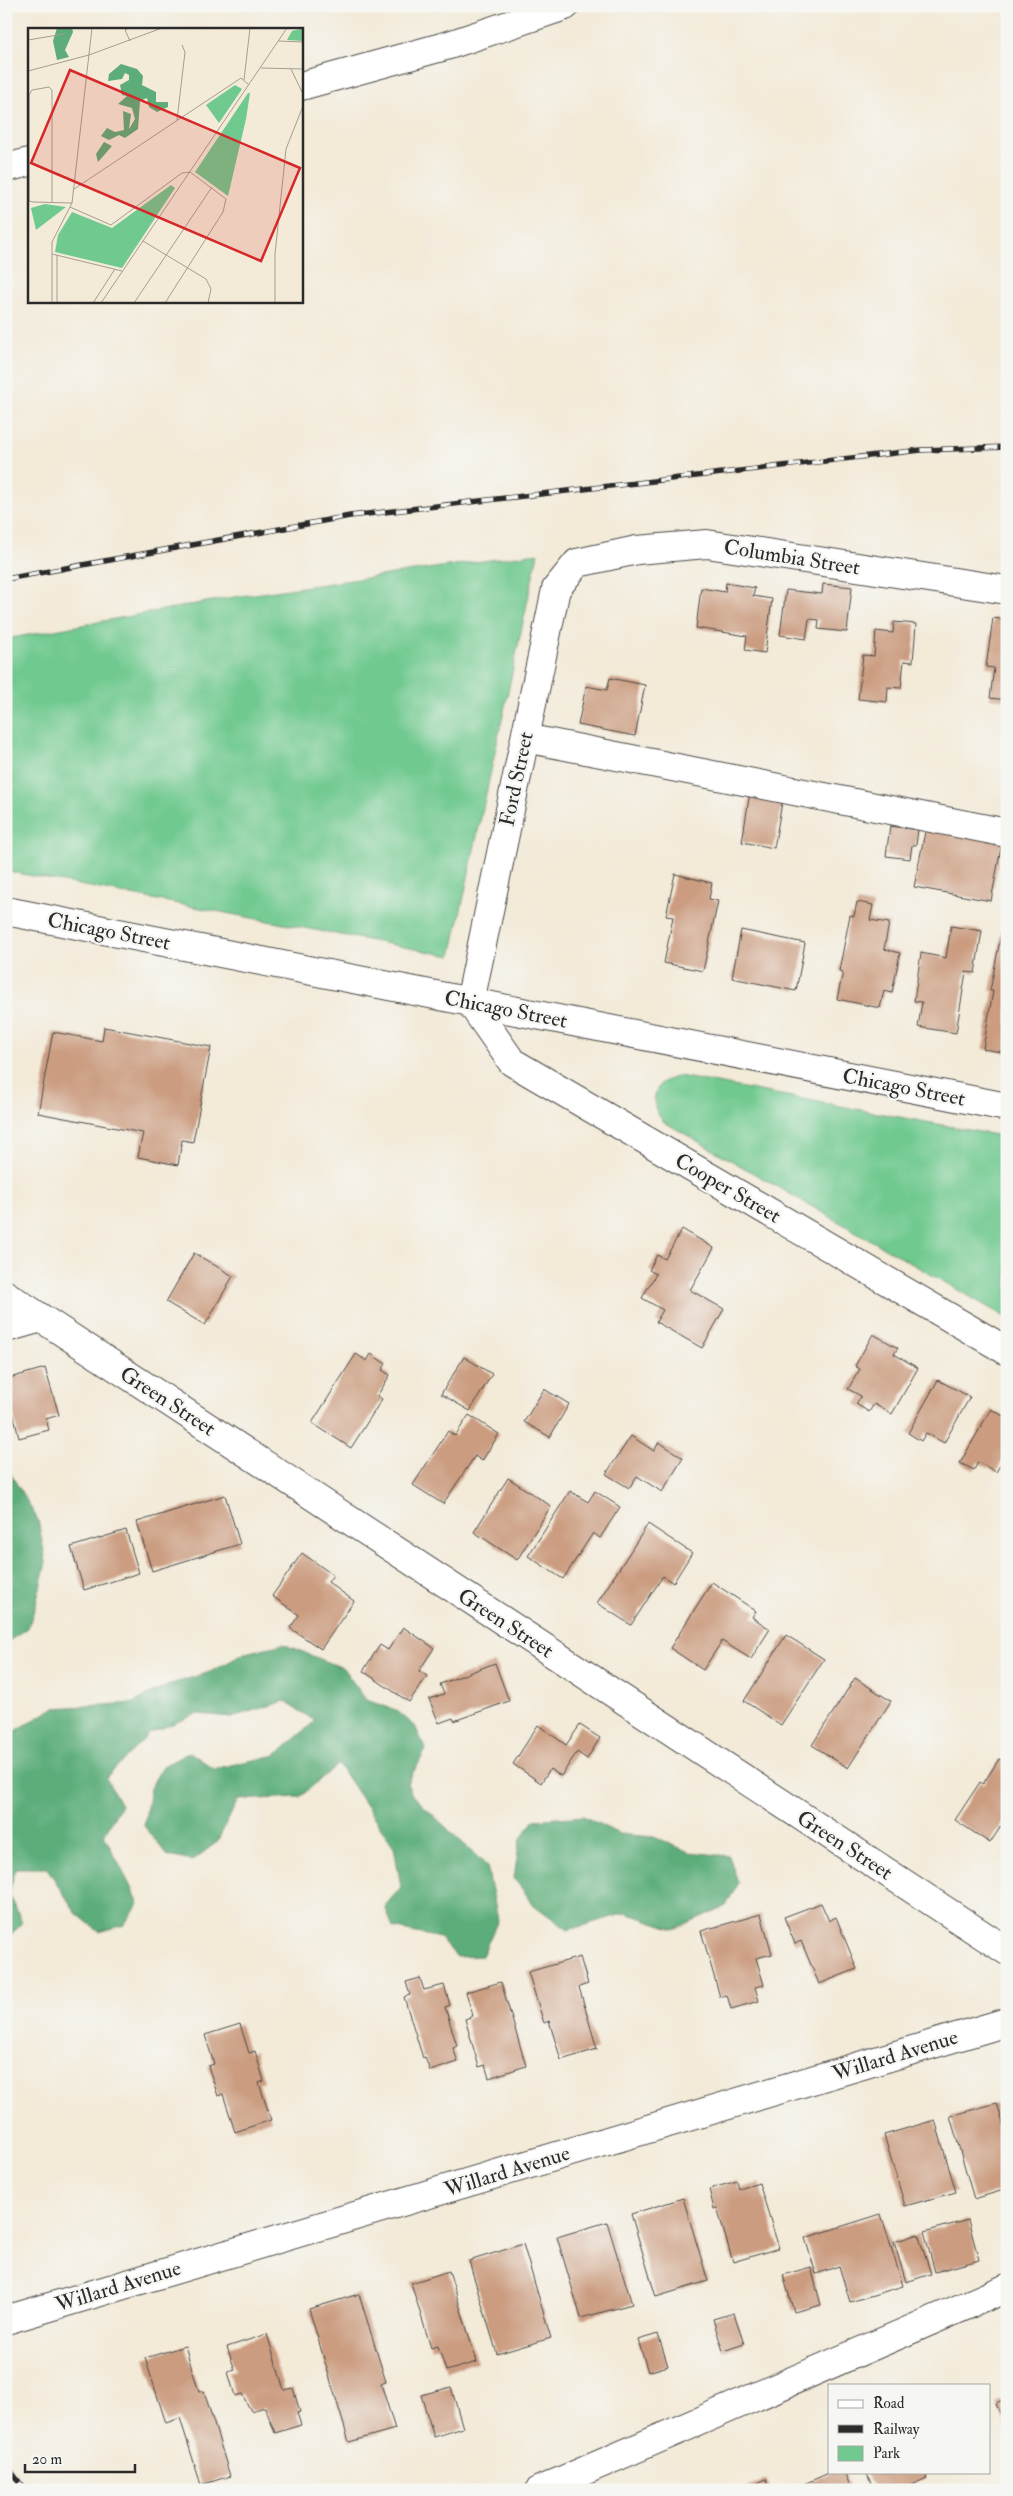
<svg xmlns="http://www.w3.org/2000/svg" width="1013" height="2496" font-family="'IM FELL Double Pica',serif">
  <rect width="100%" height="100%" fill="#f6f6f2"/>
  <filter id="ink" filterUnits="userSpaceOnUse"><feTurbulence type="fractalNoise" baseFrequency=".02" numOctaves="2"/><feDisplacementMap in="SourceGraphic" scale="10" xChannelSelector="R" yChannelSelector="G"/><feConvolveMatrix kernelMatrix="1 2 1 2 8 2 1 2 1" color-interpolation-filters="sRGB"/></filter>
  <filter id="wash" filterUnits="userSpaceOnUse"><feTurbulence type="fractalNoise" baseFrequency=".0096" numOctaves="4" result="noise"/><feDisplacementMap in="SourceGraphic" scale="20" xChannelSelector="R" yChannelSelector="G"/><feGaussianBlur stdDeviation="1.12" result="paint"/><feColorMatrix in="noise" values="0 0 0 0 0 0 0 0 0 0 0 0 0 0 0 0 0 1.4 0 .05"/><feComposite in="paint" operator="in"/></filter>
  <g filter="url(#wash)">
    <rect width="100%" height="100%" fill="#f3ead8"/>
    <!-- green -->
    <path fill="#70c98f" stroke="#4e7a5d" d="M 538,553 L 451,956 L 6,871 L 6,639 L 234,597 Z
      M 679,1076 L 1007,1137 L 1007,1318 L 664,1122 C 652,1109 651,1096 662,1082 Z"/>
    <!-- forest -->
    <path fill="#5cad7a" stroke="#446c52" d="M 6,1466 L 38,1520 L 46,1562 L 36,1604 L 28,1628 L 6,1643 Z
      M 283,1644 L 343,1668 L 366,1700 L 396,1710 L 415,1726 L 426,1750 L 407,1783 L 412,1795 L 487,1866 L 498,1920 L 482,1956 L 457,1957 L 440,1938 L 393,1928 L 385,1906 L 401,1887 L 394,1847 L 338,1764 L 300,1797 L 238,1800 L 217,1842 L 192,1861 L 168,1856 L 144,1826 L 150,1788 L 163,1766 L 190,1752 L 214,1769 L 276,1755 L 315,1721 L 285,1701 L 232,1717 L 197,1714 L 150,1733 L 106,1778 L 121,1805 L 104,1835 L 139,1903 L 124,1925 L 99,1932 L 76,1913 L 47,1868 L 16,1868 L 9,1893 L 22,1922 L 6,1942 L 6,1728 L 12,1733 L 54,1708 L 133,1703 L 171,1684 L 210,1672 L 245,1653 Z
      M 583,1816 L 619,1834 L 654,1837 L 689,1852 L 729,1856 L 738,1882 L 726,1906 L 674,1929 L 626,1913 L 568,1930 L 534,1905 L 514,1878 L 520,1840 L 534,1820 Z"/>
    <g id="blocks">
      <!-- building -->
      <path fill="#cb9c80" d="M 726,583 L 755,588 L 753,596 L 772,599 L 765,653 L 745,650 L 747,636 L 696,628 L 701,588 L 725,592 Z
        M 823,584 L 852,587 L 847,632 L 818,629 L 819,620 L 809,619 L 806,639 L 780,635 L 786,590 L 822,594 Z
        M 993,618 L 1007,620 L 1007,700 L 990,698 L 994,668 L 986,667 Z
        M 894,622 L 916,624 L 913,662 L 904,661 L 901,688 L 888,687 L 887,702 L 858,699 L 863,655 L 874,656 L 876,631 L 893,633 Z
        M 610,678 L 645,685 L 635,736 L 578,725 L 586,686 L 607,690 Z
        M 750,792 L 783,797 L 774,848 L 742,842 Z
        M 927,822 L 1003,837 L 991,901 L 914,887 Z
        M 890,826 L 918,830 L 916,845 L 912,845 L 910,859 L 886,856 Z
        M 675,874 L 712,883 L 709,899 L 718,901 L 703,971 L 664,963 L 673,917 L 666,916 Z
        M 857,902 L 873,905 L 870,920 L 889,923 L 884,949 L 900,953 L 892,993 L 884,991 L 880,1008 L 837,999 L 843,972 L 839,971 L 850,915 L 854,916 Z
        M 1004,919 L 1007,920 L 1007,1053 L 983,1049 L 993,991 L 990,991 Z
        M 951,926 L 982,931 L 975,973 L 966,972 L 956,1033 L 918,1027 L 922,1002 L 914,1001 L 921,953 L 946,958 Z
        M 741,930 L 805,943 L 796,991 L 732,978 Z
        M 104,1027 L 211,1047 L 193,1142 L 182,1140 L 178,1165 L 138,1157 L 143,1133 L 38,1113 L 53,1032 L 102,1041 Z
        M 682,1229 L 714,1248 L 690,1290 L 724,1309 L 702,1348 L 656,1322 L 663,1310 L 642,1298 L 656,1274 L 649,1270 L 657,1255 L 665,1259 Z
        M 194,1253 L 233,1276 L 205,1325 L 166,1302 Z
        M 873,1334 L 898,1348 L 894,1354 L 918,1368 L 892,1414 L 874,1404 L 869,1412 L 856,1404 L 861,1396 L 848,1389 L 860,1369 L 855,1366 Z
        M 356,1354 L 367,1361 L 371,1354 L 386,1364 L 382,1370 L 390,1375 L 377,1396 L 382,1399 L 351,1448 L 312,1423 Z
        M 464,1357 L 492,1374 L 470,1411 L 441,1394 Z
        M 45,1368 L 59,1415 L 46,1419 L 49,1430 L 19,1438 L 13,1413 L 6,1414 L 6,1379 Z
        M 938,1380 L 970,1397 L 944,1443 L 926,1433 L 921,1441 L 908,1433 Z
        M 544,1389 L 569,1404 L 550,1437 L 524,1422 Z
        M 991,1409 L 1007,1418 L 1007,1454 L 996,1472 L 978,1462 L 974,1470 L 960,1463 Z
        M 469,1415 L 499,1434 L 482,1461 L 475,1456 L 443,1504 L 413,1485 L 448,1431 L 455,1436 Z
        M 631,1436 L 654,1451 L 659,1442 L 683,1458 L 662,1492 L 637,1476 L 629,1488 L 606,1474 Z
        M 508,1478 L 551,1506 L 517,1560 L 474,1532 Z
        M 570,1491 L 588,1502 L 595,1491 L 620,1507 L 600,1538 L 593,1533 L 563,1579 L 528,1556 Z
        M 225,1495 L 240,1544 L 152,1571 L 137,1522 Z
        M 648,1524 L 692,1553 L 673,1583 L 663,1576 L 631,1625 L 597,1603 Z
        M 126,1530 L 139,1573 L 84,1590 L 71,1547 Z
        M 302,1553 L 333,1575 L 328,1582 L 354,1601 L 321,1649 L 290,1628 L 299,1615 L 272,1596 Z
        M 712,1582 L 756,1611 L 752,1617 L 770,1629 L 751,1659 L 722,1641 L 703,1670 L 670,1648 Z
        M 403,1627 L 434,1648 L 419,1671 L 427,1676 L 409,1702 L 363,1671 L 380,1645 L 388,1650 Z
        M 786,1635 L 824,1659 L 781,1725 L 744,1701 Z
        M 495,1663 L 509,1701 L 454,1721 L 453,1718 L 439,1723 L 429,1699 L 444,1694 L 440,1684 Z
        M 855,1678 L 891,1701 L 848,1768 L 812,1745 Z
        M 538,1725 L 566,1745 L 580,1725 L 600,1738 L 587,1759 L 577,1752 L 561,1776 L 550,1769 L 541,1783 L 513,1764 Z
        M 999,1759 L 1007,1764 L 1007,1817 L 990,1843 L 955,1820 L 980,1782 L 983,1784 Z
        M 821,1903 L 829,1921 L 836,1917 L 857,1969 L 819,1984 L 801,1941 L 795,1944 L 784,1917 Z
        M 761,1914 L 772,1954 L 756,1958 L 764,1985 L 755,1987 L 759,2001 L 731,2009 L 727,1995 L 720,1997 L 701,1931 Z
        M 580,1957 L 588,1984 L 579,1987 L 597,2049 L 561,2060 L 549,2021 L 544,2023 L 528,1972 Z
        M 420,1978 L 424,1990 L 444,1985 L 450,2005 L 445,2007 L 457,2046 L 453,2048 L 458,2062 L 430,2071 L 425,2057 L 423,2058 L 404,1997 L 410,1995 L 406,1982 Z
        M 501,1982 L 526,2066 L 489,2078 L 485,2065 L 479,2067 L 465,2019 L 473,2016 L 466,1992 Z
        M 240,2024 L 249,2053 L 255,2051 L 264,2081 L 259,2083 L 271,2120 L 235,2132 L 223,2094 L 218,2096 L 208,2066 L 214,2064 L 205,2035 Z
        M 997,2103 L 1007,2137 L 1007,2189 L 974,2199 L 950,2116 Z
        M 935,2120 L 956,2192 L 905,2206 L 884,2135 Z
        M 737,2181 L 739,2189 L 759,2183 L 779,2248 L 733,2262 L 717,2208 L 714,2209 L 709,2189 Z
        M 683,2198 L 708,2281 L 656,2297 L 631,2214 Z
        M 881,2214 L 903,2286 L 850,2302 L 839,2266 L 816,2274 L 805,2238 Z
        M 968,2220 L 979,2260 L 935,2272 L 924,2232 Z
        M 607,2222 L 632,2304 L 581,2318 L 557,2237 Z
        M 918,2234 L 931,2274 L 906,2282 L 894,2242 Z
        M 523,2244 L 551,2338 L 497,2354 L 469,2261 Z
        M 811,2267 L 821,2305 L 794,2312 L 783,2275 Z
        M 449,2271 L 477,2362 L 446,2371 L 438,2346 L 431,2348 L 411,2283 Z
        M 359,2294 L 386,2382 L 381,2384 L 395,2429 L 349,2442 L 309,2309 Z
        M 734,2313 L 744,2344 L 723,2351 L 713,2319 Z
        M 267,2334 L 284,2390 L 293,2388 L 300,2412 L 297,2413 L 301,2425 L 275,2433 L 265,2407 L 251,2411 L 242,2394 L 235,2396 L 228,2372 L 235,2370 L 227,2347 Z
        M 658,2334 L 668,2366 L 648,2372 L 638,2340 Z
        M 185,2346 L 199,2392 L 204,2391 L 230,2476 L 201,2485 L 180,2418 L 166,2423 L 145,2358 Z
        M 451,2387 L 463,2428 L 434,2437 L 421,2395 Z
        M 1007,2398 L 1007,2429 L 996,2403 Z
        M 831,2472 L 844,2472 L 852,2490 L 806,2490 L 804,2484 Z
        M 866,2472 L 924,2472 L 927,2478 L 900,2490 L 874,2490 Z
        M 766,2479 L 771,2490 L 743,2490 Z"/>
    </g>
  </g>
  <g filter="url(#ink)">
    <use href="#blocks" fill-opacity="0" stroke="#494845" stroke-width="1"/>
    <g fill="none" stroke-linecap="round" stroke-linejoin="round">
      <defs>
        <path id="minor" d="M 301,86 L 449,45 L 565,6
          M 6,168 L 29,162
          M 525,738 L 1007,833
          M 6,911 L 1007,1107
          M 470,1002 L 556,589 L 577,563 L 637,550 L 707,544 L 1007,590
          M 470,1002 L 512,1062 L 1007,1351
          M 6,1295 L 1007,1951
          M 6,1328 L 41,1318
          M 6,2320 L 1007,2022
          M 540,2490 L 1007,2288"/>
      </defs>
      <!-- minor casing -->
      <use href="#minor" stroke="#494845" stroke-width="30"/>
      <!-- minor -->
      <use href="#minor" stroke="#fff" stroke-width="28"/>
      <defs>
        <path id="rail" d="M 6,579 L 350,516 L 921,450 L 1007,447
          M 6,2465 L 25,2490"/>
      </defs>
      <!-- rail casing -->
      <use href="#rail" stroke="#2b2b2b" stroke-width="5.5"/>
      <!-- rail -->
      <use href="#rail" stroke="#f6f6f2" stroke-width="4" stroke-dasharray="11" stroke-linecap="butt"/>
    </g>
  </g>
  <g text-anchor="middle" stroke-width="4.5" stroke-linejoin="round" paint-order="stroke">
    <!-- street labels -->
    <g font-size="21" fill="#2b2b2b" stroke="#f6f6f2">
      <text transform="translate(792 557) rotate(9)" y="7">Columbia Street</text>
      <text transform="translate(516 779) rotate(-78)" y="7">Ford Street</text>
      <text transform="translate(109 931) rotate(11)" y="7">Chicago Street</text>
      <text transform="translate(506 1009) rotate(11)" y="7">Chicago Street</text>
      <text transform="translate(904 1087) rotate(11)" y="7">Chicago Street</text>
      <text transform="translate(728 1188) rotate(30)" y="7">Cooper Street</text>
      <text transform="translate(168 1401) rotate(33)" y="7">Green Street</text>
      <text transform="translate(506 1623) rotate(33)" y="7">Green Street</text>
      <text transform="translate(845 1845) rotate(33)" y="7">Green Street</text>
      <text transform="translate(895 2055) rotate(-17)" y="7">Willard Avenue</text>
      <text transform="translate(507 2171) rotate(-17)" y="7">Willard Avenue</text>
      <text transform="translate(118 2286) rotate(-17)" y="7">Willard Avenue</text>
    </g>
  </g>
  <!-- overview -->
  <g transform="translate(28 28)">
    <rect width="275" height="275" fill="#f3ead8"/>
    <path d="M 275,0 L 275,13 L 259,12 L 264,3 ZM 207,57 L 214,61 L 191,95 L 178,77 ZM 220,65 L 222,65 L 218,91 L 200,168 L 167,144 ZM 143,157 L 147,160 L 94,240 L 27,224 L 30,207 L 44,184 L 84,200 ZM 17,176 L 38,179 L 8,202 L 3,180 Z" fill="#70c98f"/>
    <path d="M 29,0 L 44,0 L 45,4 L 37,22 L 41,29 L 29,32 L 25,13 ZM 93,36 L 109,41 L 115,48 L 114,57 L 128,64 L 128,74 L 140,74 L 140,79 L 129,84 L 121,79 L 119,70 L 112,73 L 110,101 L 97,110 L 91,107 L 81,112 L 73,108 L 79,100 L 87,104 L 96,102 L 95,83 L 103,86 L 101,101 L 107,91 L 104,80 L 90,76 L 99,68 L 94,67 L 92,57 L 101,52 L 101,47 L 97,45 L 94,51 L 80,53 L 81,46 ZM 76,114 L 84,118 L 70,134 L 68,126 Z" fill="#5cad7a"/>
    <path fill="none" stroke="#a39e93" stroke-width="1" d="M 101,0 L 97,2 L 102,13M 0,12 L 36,6M 250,13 L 275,14M 233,40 L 275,41M 263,41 L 275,66M 0,43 L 61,27 L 134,0M 216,52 L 222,0M 149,92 L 157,24 L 154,17M 46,161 L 213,50 L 221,57M 24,174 L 24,62 L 21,59 L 4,62 L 1,67 L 1,173 L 5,174 L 44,175M 42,179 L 83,197 L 154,145 L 162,144M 115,213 L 178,251 L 183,261 L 180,275M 24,226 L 94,243M 24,275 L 24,214 L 44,175 L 64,0M 29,275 L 29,227M 65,275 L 87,241M 73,275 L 259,0M 106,275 L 184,159M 137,275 L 195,184 L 198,171 L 162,144M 247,275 L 247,226 L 258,121 L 275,78"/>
    <path fill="#d62828" fill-opacity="0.15" stroke="#d62828" stroke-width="2.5" d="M 42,42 L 272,140 L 233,233 L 3,135 Z"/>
    <rect width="275" height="275" fill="none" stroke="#2b2b2b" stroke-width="2.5"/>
  </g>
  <!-- margin -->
  <rect width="1013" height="2496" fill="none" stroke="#f6f6f2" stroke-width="25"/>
  <!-- legend -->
  <rect x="828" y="2384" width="162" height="90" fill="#f6f6f2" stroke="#a5a5a2"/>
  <rect x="838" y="2400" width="25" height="8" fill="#ffffff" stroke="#a5a5a2"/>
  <text x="873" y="2408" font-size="15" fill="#2b2b2b">Road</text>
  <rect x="838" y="2425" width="25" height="8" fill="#2b2b2b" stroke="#a5a5a2"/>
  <text x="873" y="2434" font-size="15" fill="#2b2b2b">Railway</text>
  <rect x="838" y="2446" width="25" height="15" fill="#70c98f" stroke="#a5a5a2"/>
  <text x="873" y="2458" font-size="15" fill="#2b2b2b">Park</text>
  <!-- scale -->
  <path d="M25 2464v8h110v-8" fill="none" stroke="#2b2b2b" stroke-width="2.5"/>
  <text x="32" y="2464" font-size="15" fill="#2b2b2b" stroke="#f6f6f2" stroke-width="4" paint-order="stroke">20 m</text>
</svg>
